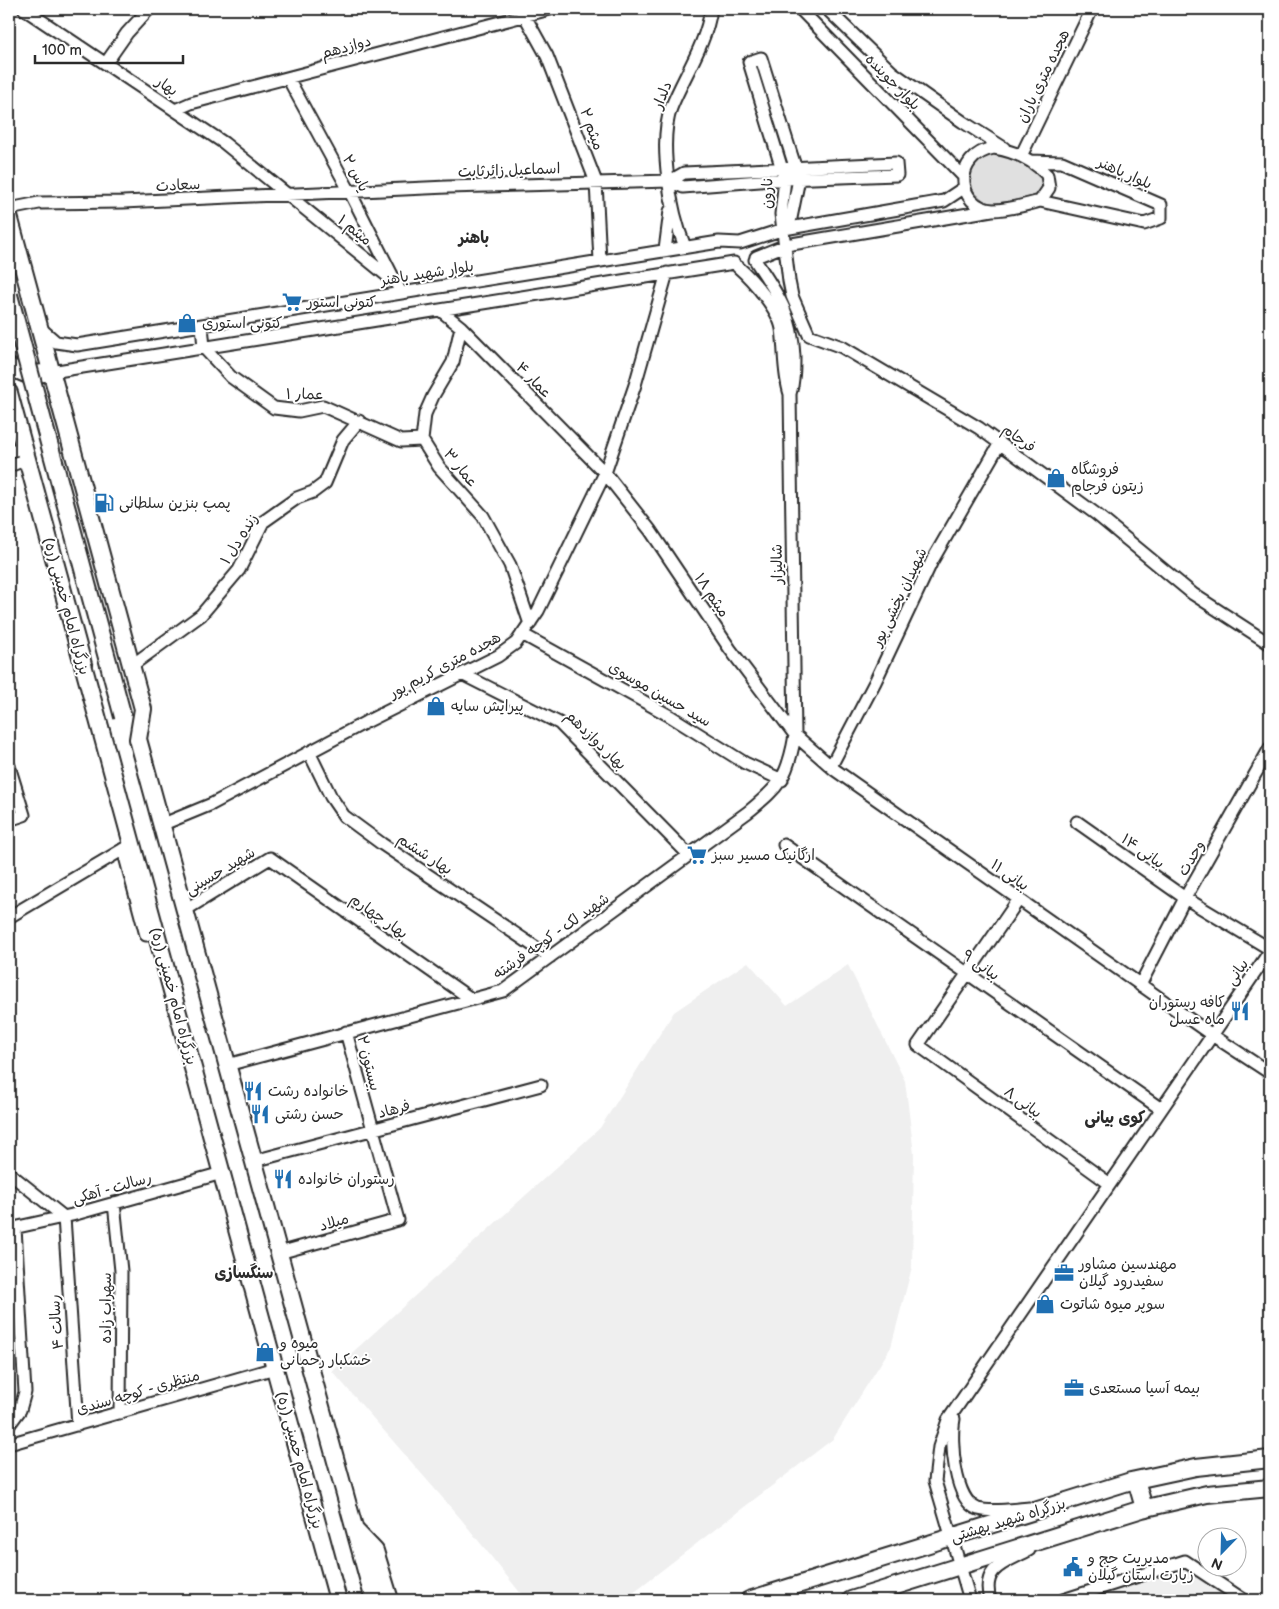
<svg xmlns="http://www.w3.org/2000/svg" width="1279" height="1609" font-family="'Balsamiq Sans','Playpen Sans Arabic',sans-serif">
  <rect width="100%" height="100%" fill="#fff"/>
  <filter id="ink" filterUnits="userSpaceOnUse"><feTurbulence type="fractalNoise" baseFrequency=".02" numOctaves="2"/><feDisplacementMap in="SourceGraphic" scale="10" xChannelSelector="R" yChannelSelector="G"/><feConvolveMatrix kernelMatrix="1 2 1 2 8 2 1 2 1" color-interpolation-filters="sRGB"/></filter>
  <g filter="url(#ink)">
    <!-- built -->
    <path fill="#efefef" d="M 748,962 L 787,1006 L 848,965 L 905,1081 L 914,1154 L 912,1267 L 891,1347 L 833,1439 L 623,1600 L 526,1600 L 461,1519 L 332,1371 L 600,1128 L 674,1012 Z
      M 1185,1567 L 1234,1600 L 1076,1600 Z"/>
    <!-- green -->
    <path fill="#e0e0e0" stroke="#868686" d="M 991,153 L 1017,160 L 1043,177 L 1044,188 L 1036,197 L 990,204 C 973,196 960,176 976,161 C 980,157 987,155 991,153 Z"/>
    <g fill="none" stroke-linecap="round" stroke-linejoin="round">
      <defs>
        <path id="minor" d="M 24,9 L 224,143 L 396,283 L 401,293
          M 521,9 L 547,56 L 596,182 L 600,261
          M 800,9 L 963,176
          M 827,9 L 892,72 L 963,122 L 1004,148
          M 106,63 L 127,33 L 149,9
          M 288,78 L 350,192 L 395,281
          M 175,110 L 191,103 L 550,9
          M 994,148 C 1014,151 1033,160 1047,175 L 1049,188 L 1040,201 C 1025,205 1008,210 993,210 C 957,208 951,156 994,148 Z
          M 1021,156 L 1092,9
          M 1030,161 L 1062,162 L 1161,205 L 1161,218 L 1144,224 L 1040,201
          M 9,209 L 39,203 L 123,202 L 447,187 L 670,181 L 683,187 L 785,179 L 897,175 L 896,163 L 684,173 L 670,181
          M 784,229 L 791,218 L 799,179 L 761,58 L 749,62 L 785,179 L 781,214 L 789,281 L 792,296 L 809,335 L 842,347 L 979,428 L 1096,514 L 1193,594 L 1270,644
          M 685,247 C 671,212 658,144 671,108 C 684,75 706,45 711,9
          M 665,250 L 670,211
          M 756,257 L 786,245 L 992,210
          M 755,260 C 778,295 792,313 794,356 C 794,370 794,380 790,394
          M 440,310 L 461,327 L 605,473 L 650,530 L 730,649 L 795,735 L 835,770 L 1212,1035 L 1270,1073
          M 202,325 L 204,348 L 231,377 L 274,408 L 299,411 L 323,406 L 401,441 L 422,440
          M 461,327 L 453,362 L 433,396 L 425,414 L 422,440 L 439,467 L 483,516 L 510,565 L 530,624
          M 40,328 L 56,342 L 77,345 L 719,242 L 740,243 L 784,229 L 944,201 L 965,187
          M 51,372 L 734,263
          M 9,452 L 23,447
          M 9,466 L 27,459
          M 522,634 L 670,716 L 745,763 L 782,780
          M 131,666 L 201,615 L 239,570 L 263,522 L 297,498 L 313,492 L 325,483 L 343,440 L 359,421
          M 462,674 L 559,723 L 689,855
          M 309,752 L 331,797 L 344,816 L 382,844 L 550,957
          M 9,766 L 24,815 L 9,820
          M 831,766 L 875,682 L 932,561 L 1000,443
          M 1077,822 L 1185,898 L 1270,949
          M 161,825 L 212,804 L 366,722 L 498,656 L 516,643 L 538,611 L 605,473 L 635,385 L 667,273
          M 784,845 L 1161,1109
          M 123,849 L 146,935
          M 1019,899 L 918,1045 L 1110,1184
          M 185,910 L 270,858 L 471,999
          M 9,917 L 132,844
          M 1140,985 L 1185,898 L 1270,748
          M 227,1065 L 503,991 L 748,812 C 780,786 788,777 795,735 L 790,394 C 783,373 785,350 782,329 C 779,310 752,279 738,267
          M 254,1161 L 541,1085
          M 9,1173 L 64,1217 L 78,1425
          M 114,1203 L 121,1271 L 120,1413
          M 9,1229 L 72,1215 L 222,1173
          M 279,1253 L 398,1220 L 346,1032
          M 954,1419 C 950,1440 954,1501 978,1509 C 993,1513 1014,1509 1029,1508
          M 9,1425 L 20,1410 L 25,1392 L 15,1228
          M 9,1444 L 275,1368
          M 970,1600 L 935,1481 L 939,1447 L 948,1420 L 1270,951
          M 990,1600 C 981,1567 1005,1563 1029,1550
          M 1063,1600 L 1185,1561 L 1244,1600"/>
        <path id="highway" d="M 9,216 L 143,709 L 138,739 L 374,1600
          M 9,367 L 28,375 L 51,372
          M 9,393 L 338,1600
          M 1136,1480 L 1144,1508
          M 355,1530 L 375,1551 L 390,1600
          M 749,1600 L 1131,1481 L 1196,1467 L 1270,1459
          M 851,1600 L 1142,1509 L 1207,1494 L 1270,1488"/>
      </defs>
      <!-- minor casing -->
      <use href="#minor" stroke="#2b2b2b" stroke-width="15"/>
      <!-- highway casing -->
      <use href="#highway" stroke="#2b2b2b" stroke-width="20"/>
      <!-- minor -->
      <use href="#minor" stroke="#fff" stroke-width="11"/>
      <!-- highway -->
      <use href="#highway" stroke="#fff" stroke-width="16"/>
      <defs>
        <path id="highway-bridge" d="M 9,295 L 123,717"/>
      </defs>
      <!-- highway-bridge casing -->
      <use href="#highway-bridge" stroke="#2b2b2b" stroke-width="20" stroke-linecap="butt"/>
      <!-- highway-bridge -->
      <use href="#highway-bridge" stroke="#fff" stroke-width="16"/>
    </g>
  </g>
  <!-- icons -->
  <defs>
    <symbol id="supermarket-bare" viewBox="-9 -9 18 18"><path d="M-6-5.5h2.5l.6 2H6L4.5 2H-2.5L-4.4-4H-6ZM-1.5 3.2a1.3 1.3 0 1 0 .1 0ZM3 3.2a1.3 1.3 0 1 0 .1 0Z" fill="#1f6fb2" stroke="#fff" stroke-width="2.5" paint-order="stroke"/></symbol>
    <symbol id="shop-bare" viewBox="-9 -9 18 18"><path d="M-5-2.5h2.3a2.7 3.5 0 0 1 5.4 0H5L5.5 6h-11ZM-1.5-2.5h3a1.5 2.3 0 0 0-3 0Z" fill="#1f6fb2" stroke="#fff" stroke-width="2.5" paint-order="stroke"/></symbol>
    <symbol id="fuel-bare" viewBox="-9 -9 18 18"><path d="M-5.5-6h7V0h2V4h1.3V-2.5L3-4.5l.8-.8L6-3V5H2.5V1h-1V6h-7ZM-4.2-4.7v3.2H.2V-4.7Z" fill="#1f6fb2" stroke="#fff" stroke-width="2.5" paint-order="stroke"/></symbol>
    <symbol id="restaurant-bare" viewBox="-9 -9 18 18"><path d="M-5-6h1v4h1v-4h1v4h1v-4h1v5L-1.5 .5V6h-2V.5L-5-1ZM5-6V6H3V1.5H1.5Q1.5-4 5-6Z" fill="#1f6fb2" stroke="#fff" stroke-width="2.5" paint-order="stroke"/></symbol>
    <symbol id="office-bare" viewBox="-9 -9 18 18"><path d="M-6-3h4V-5.5h4V-3h4V5H-6ZM-1-4.5V-3h2v-1.5ZM-6 0V1H6V0Z" fill="#1f6fb2" stroke="#fff" stroke-width="2.5" paint-order="stroke"/></symbol>
    <symbol id="civic-bare" viewBox="-9 -9 18 18"><path d="M-.6-6.5H3V-4.5H.6V-3L4-1V1h2V6H-6V1h2V-1L-.6-3ZM-1.2 2.5V6h2.4V2.5Z" fill="#1f6fb2" stroke="#fff" stroke-width="2.5" paint-order="stroke"/></symbol>
  </defs>
  <g fill-rule="evenodd">
    <use href="#supermarket-bare" x="278" y="288" width="28" height="28"/>
    <use href="#shop-bare" x="173" y="309" width="28" height="28"/>
    <use href="#shop-bare" x="1042" y="464" width="28" height="28"/>
    <use href="#fuel-bare" x="90" y="489" width="28" height="28"/>
    <use href="#shop-bare" x="422" y="692" width="28" height="28"/>
    <use href="#supermarket-bare" x="683" y="841" width="28" height="28"/>
    <use href="#restaurant-bare" x="1226" y="997" width="28" height="28"/>
    <use href="#restaurant-bare" x="239" y="1077" width="28" height="28"/>
    <use href="#restaurant-bare" x="246" y="1100" width="28" height="28"/>
    <use href="#restaurant-bare" x="269" y="1165" width="28" height="28"/>
    <use href="#office-bare" x="1050" y="1259" width="28" height="28"/>
    <use href="#shop-bare" x="1031" y="1290" width="28" height="28"/>
    <use href="#shop-bare" x="251" y="1338" width="28" height="28"/>
    <use href="#office-bare" x="1060" y="1374" width="28" height="28"/>
    <use href="#civic-bare" x="1059" y="1553" width="28" height="28"/>
  </g>
  <g text-anchor="middle" stroke-width="4" stroke-linejoin="round" paint-order="stroke">
    <!-- street labels -->
    <g font-size="15" fill="#2b2b2b" stroke="#fff">
      <text transform="translate(346 47) rotate(-15)" y="5">دوازدهم</text>
      <text transform="translate(1043 76) rotate(-64)" y="5">هجده متری باران</text>
      <text transform="translate(893 82) rotate(46)" y="5">بلوار جوینده</text>
      <text transform="translate(167 86) rotate(34)" y="5">بهار</text>
      <text transform="translate(662 95) rotate(-68)" y="5">دلدار</text>
      <text transform="translate(592 129) rotate(70)" y="5">میثم ۲</text>
      <text transform="translate(509 170) rotate(-2)" y="5">اسماعیل زائرثابت</text>
      <text transform="translate(356 173) rotate(62)" y="5">یاس ۲</text>
      <text transform="translate(1125 173) rotate(24)" y="5">بلوار باهنر</text>
      <text transform="translate(178 185) rotate(-3)" y="5">سعادت</text>
      <text transform="translate(767 193) rotate(-88)" y="5">نارون</text>
      <text transform="translate(355 230) rotate(39)" y="5">میثم ۱</text>
      <text transform="translate(427 273) rotate(-9)" y="5">بلوار شهید باهنر</text>
      <text transform="translate(534 380) rotate(46)" y="5">عمار ۴</text>
      <text transform="translate(305 394) rotate(1)" y="5">عمار ۱</text>
      <text transform="translate(1019 438) rotate(36)" y="5">فرجام</text>
      <text transform="translate(461 468) rotate(51)" y="5">عمار ۳</text>
      <text transform="translate(239 539) rotate(-58)" y="5">زنده دل ۱</text>
      <text transform="translate(777 564) rotate(-91)" y="5">شالیزار</text>
      <text transform="translate(712 595) rotate(56)" y="5">میثم ۱۸</text>
      <text transform="translate(899 597) rotate(-64)" y="5">شهیدان بخشی پور</text>
      <text transform="translate(67 606) rotate(75)" y="5">بزرگراه امام خمینی (ره)</text>
      <text transform="translate(445 665) rotate(-28)" y="5">هجده متری کریم پور</text>
      <text transform="translate(660 694) rotate(30)" y="5">سید حسین موسوی</text>
      <text transform="translate(596 740) rotate(44)" y="5">بهار دوازدهم</text>
      <text transform="translate(1143 851) rotate(35)" y="5">بیانی ۱۴</text>
      <text transform="translate(425 854) rotate(33)" y="5">بهار ششم</text>
      <text transform="translate(1191 858) rotate(-60)" y="5">وحدت</text>
      <text transform="translate(220 871) rotate(-31)" y="5">شهید حسینی</text>
      <text transform="translate(1010 875) rotate(35)" y="5">بیانی ۱۱</text>
      <text transform="translate(379 916) rotate(35)" y="5">بهار چهارم</text>
      <text transform="translate(551 936) rotate(-35)" y="5">شهید لک - کوچه فرشته</text>
      <text transform="translate(981 965) rotate(35)" y="5">بیانی ۹</text>
      <text transform="translate(1237 972) rotate(-55)" y="5">بیانی</text>
      <text transform="translate(174 996) rotate(75)" y="5">بزرگراه امام خمینی (ره)</text>
      <text transform="translate(369 1063) rotate(76)" y="5">بیستون ۲</text>
      <text transform="translate(1023 1102) rotate(36)" y="5">بیانی ۸</text>
      <text transform="translate(394 1109) rotate(-15)" y="5">فرهاد</text>
      <text transform="translate(112 1188) rotate(-16)" y="5">رسالت - آهکی</text>
      <text transform="translate(334 1222) rotate(-16)" y="5">میلاد</text>
      <text transform="translate(106 1308) rotate(-90)" y="5">سهراب زاده</text>
      <text transform="translate(56 1322) rotate(-94)" y="5">رسالت ۴</text>
      <text transform="translate(138 1392) rotate(-16)" y="5">منتظری - کوچه سندی</text>
      <text transform="translate(300 1460) rotate(75)" y="5">بزرگراه امام خمینی (ره)</text>
      <text transform="translate(1008 1520) rotate(-17)" y="5">بزرگراه شهید بهشتی</text>
    </g>
    <!-- poi labels -->
    <g font-size="15" fill="#2b2b2b" stroke="#fff" text-anchor="start">
      <text x="307" y="307">کتونی استور</text>
      <text x="202" y="328">کتونی استوری</text>
      <text x="1071" y="474">فروشگاه<tspan x="1071" dy="17">زیتون فرجام</tspan></text>
      <text x="119" y="508">پمپ بنزین سلطانی</text>
      <text x="451" y="711">پیرایش سایه</text>
      <text x="712" y="860">ارگانیک مسیر سبز</text>
      <text x="1225" y="1007" text-anchor="end">کافه رستوران<tspan x="1225" dy="17">ماه عسل</tspan></text>
      <text x="268" y="1096">خانواده رشت</text>
      <text x="275" y="1119">حسن رشتی</text>
      <text x="298" y="1184">رستوران خانواده</text>
      <text x="1079" y="1269">مهندسین مشاور<tspan x="1079" dy="17">سفیدرود گیلان</tspan></text>
      <text x="1060" y="1309">سوپر میوه شاتوت</text>
      <text x="280" y="1348">میوه و<tspan x="280" dy="17">خشکبار رحمانی</tspan></text>
      <text x="1089" y="1393">بیمه آسیا مستعدی</text>
      <text x="1088" y="1563">مدیریت حج و<tspan x="1088" dy="17">زیارت استان گیلان</tspan></text>
    </g>
    <!-- neighbourhood labels -->
    <g font-size="16" font-weight="bold" fill="#2b2b2b" stroke="#fff">
      <text x="474" y="243">باهنر</text>
      <text x="1115" y="1123">کوی بیانی</text>
      <text x="244" y="1278">سنگسازی</text>
    </g>
  </g>
  <!-- margin -->
  <rect width="1279" height="1609" fill="none" stroke="#fff" stroke-width="30"/>
  <rect x="15" y="15" width="1249" height="1579" fill="none" stroke="#2b2b2b" stroke-width="2" filter="url(#ink)"/>
  <!-- north arrow -->
  <g transform="translate(1222 1552) rotate(203)"><circle r="24" fill="#ffffff" stroke="#aaaaaa"/>
  <path d="M0-4L9 19L0 12L-9 19Z" fill="#1f6fb2"/>
  <text y="-8" font-size="14" font-weight="bold" text-anchor="middle" fill="#2b2b2b">N</text>
  </g>
  <!-- scale -->
  <path d="M35 55v8h148v-8" fill="none" stroke="#2b2b2b" stroke-width="2.5"/>
  <text x="42" y="55" font-size="15" fill="#2b2b2b" stroke="#ffffff" stroke-width="4" paint-order="stroke">100 m</text>
</svg>
